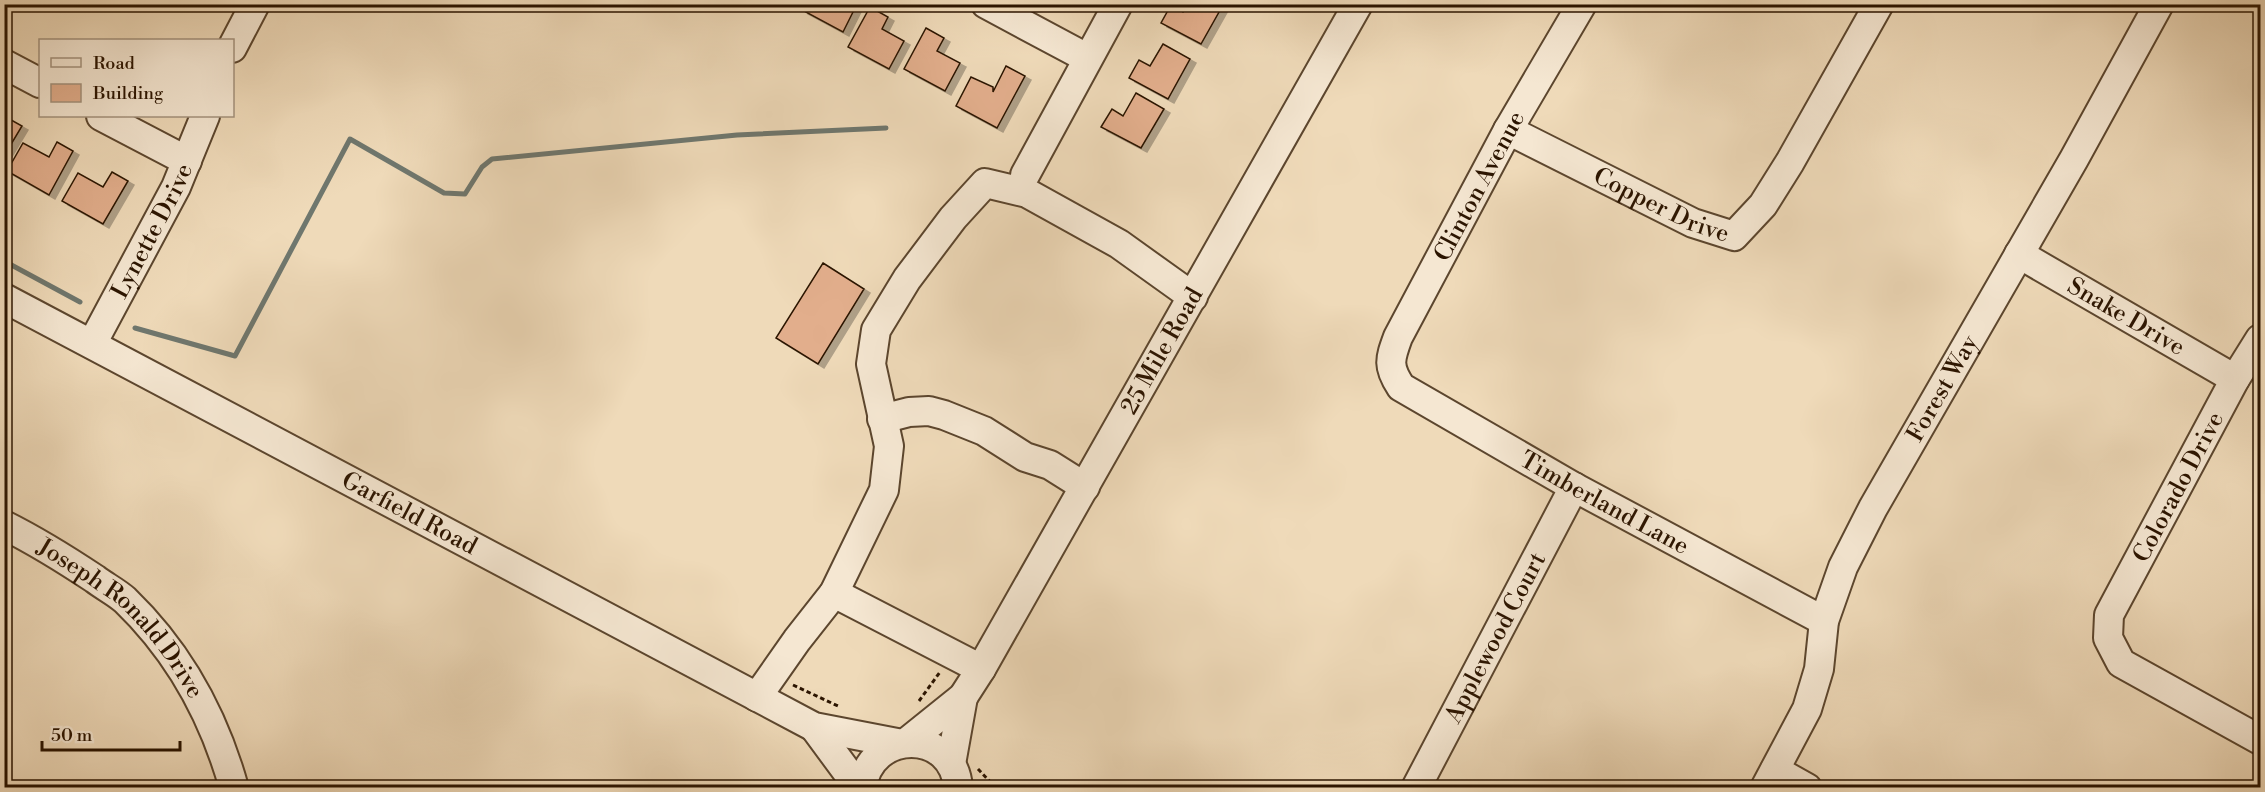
<svg xmlns="http://www.w3.org/2000/svg" width="2265" height="792" font-family="'Libre Bodoni',serif">
  <defs>
    <filter id="shadow"><feDropShadow dx="6" dy="4" stdDeviation="0" flood-color="#0004"/></filter>
  </defs>
  <rect width="100%" height="100%" fill="#efdab9"/>
  <filter id="stains"><feTurbulence type="fractalNoise" baseFrequency=".00333" numOctaves="4"/><feColorMatrix values="0 0 0 0 .2 0 0 0 0 .09 0 0 0 0 .02 0 0 0 .5 -.17"/></filter>
  <radialGradient id="worn" r=".72"><stop offset=".6" stop-color="#630" stop-opacity="0"/><stop offset="1" stop-color="#630" stop-opacity=".3"/></radialGradient>
  <g fill="none" stroke-linecap="round" stroke-linejoin="round">
    <!-- stream -->
    <path stroke="#6f776e" stroke-width="5" d="M 4,261 L 80,302
      M 135,328 L 235,356 L 350,139 L 444,193 L 465,194 L 482,167 L 492,159 L 737,135 L 886,128"/>
  </g>
  <!-- building -->
  <path fill="#e2ae8c" stroke="#2b1400" stroke-width="1.5" filter="url(#shadow)" d="M 805,4 L 857,4 L 843,32 L 802,10 Z
    M 1187,4 L 1223,5 L 1201,44 L 1161,23 L 1171,5 L 1183,12 Z
    M 870,7 L 888,17 L 882,29 L 904,41 L 889,69 L 848,47 Z
    M 926,28 L 944,38 L 937,51 L 960,63 L 945,91 L 904,69 Z
    M 1163,44 L 1190,59 L 1168,99 L 1129,78 L 1139,60 L 1150,66 Z
    M 1006,66 L 1025,76 L 997,128 L 956,106 L 971,77 L 993,87 L 993,92 Z
    M 1136,93 L 1164,109 L 1141,148 L 1101,127 L 1112,109 L 1123,116 Z
    M 4,116 L 22,126 L 4,156 Z
    M 57,142 L 73,151 L 49,195 L 7,171 L 23,143 L 49,157 Z
    M 112,172 L 128,181 L 103,224 L 62,201 L 78,173 L 103,187 Z
    M 823,263 L 864,289 L 818,364 L 776,338 Z"/>
  <g fill="none" stroke-linecap="round" stroke-linejoin="round">
    <defs>
      <g id="minor">
        <path d="M 986,4 L 1087,58"/>
        <path id="s1" d="M 1582,4 L 1508,130 L 1398,337 C 1390,359 1387,366 1401,387 L 1574,487 L 1824,621"/>
        <path d="M 232,48 L 255,4"/>
        <path d="M 4,64 L 40,83"/>
        <path d="M 101,116 L 187,161"/>
        <path id="s2" d="M 1508,130 L 1693,223 L 1734,236 L 1763,205 L 1790,162 L 1879,4"/>
        <path d="M 1025,175 L 1118,4"/>
        <path id="s3" d="M 2019,254 L 2235,379"/>
        <path id="s4" d="M 4,298 L 814,727 L 897,743"/>
        <path d="M 2260,339 L 2235,379 L 2109,615 L 2108,638 L 2121,663 L 2260,740"/>
        <path id="s5" d="M 92,344 L 176,187 L 205,116"/>
        <path d="M 882,419 L 909,412 L 929,411 L 944,415 L 984,431 L 1025,457 L 1050,465 L 1085,487"/>
        <path id="s6" d="M 4,525 C 36,541 65,559 95,579 C 104,586 116,592 125,600 C 179,652 214,716 234,788"/>
        <path d="M 834,593 L 981,669"/>
        <path d="M 757,697 L 797,640 L 834,593 L 884,490 L 889,446 L 871,364 L 876,330 L 907,279 L 953,218 L 985,183 L 1027,193 L 1119,244 L 1193,297"/>
        <path d="M 814,727 L 859,788"/>
        <path id="s7" d="M 907,742 L 963,697 L 981,669 L 1358,4"/>
        <path d="M 951,764 L 963,697"/>
        <path d="M 1775,770 L 1807,788"/>
        <path d="M 862,788 C 870,728 954,728 958,788"/>
        <path id="s8" d="M 1416,788 L 1574,487"/>
        <path id="s9" d="M 1765,788 L 1807,709 L 1819,669 L 1824,621 L 1843,567 L 1873,508 L 2074,159 L 2159,4"/>
      </g>
    </defs>
    <!-- minor casing -->
    <use href="#minor" stroke="#5c462e" stroke-width="32"/>
    <!-- path -->
    <path stroke="#2b1400" stroke-width="3" stroke-dasharray="4.5 3" stroke-linecap="butt" d="M 793,685 L 838,706
      M 919,701 L 940,672
      M 978,769 L 996,788"/>
    <!-- minor -->
    <use href="#minor" stroke="#f5e7d2" stroke-width="28"/>
  </g>
  <g text-anchor="middle" stroke-width="4.5" stroke-linejoin="round" paint-order="stroke">
    <!-- street labels -->
    <g font-size="24" fill="#2b1400" stroke="#f5e7d2">
      <text transform="translate(1479 186) rotate(-62)" y="8">Clinton Avenue</text>
      <text dy="8" stroke="none"><textPath href="#s2" startOffset="171">Copper Drive</textPath></text>
      <text dy="8" stroke="none"><textPath href="#s5" startOffset="128">Lynette Drive</textPath></text>
      <text dy="8" stroke="none"><textPath href="#s3" startOffset="124">Snake Drive</textPath></text>
      <text dy="8" stroke="none"><textPath href="#s7" startOffset="471">25 Mile Road</textPath></text>
      <text dy="8" stroke="none"><textPath href="#s9" startOffset="441">Forest Way</textPath></text>
      <text transform="translate(2178 487) rotate(-62)" y="8">Colorado Drive</text>
      <text dy="8" stroke="none"><textPath href="#s1" startOffset="668">Timberland Lane</textPath></text>
      <text dy="8" stroke="none"><textPath href="#s4" startOffset="459">Garfield Road</textPath></text>
      <text dy="8" stroke="none"><textPath href="#s6" startOffset="152">Joseph Ronald Drive</textPath></text>
      <text dy="8" stroke="none"><textPath href="#s8" startOffset="170">Applewood Court</textPath></text>
    </g>
  </g>
  <!-- margin -->
  <rect width="2265" height="792" fill="none" stroke="#efdab9" stroke-width="24"/>
  <rect x="6" y="6" width="2253" height="780" fill="none" stroke="#2b1400" stroke-width="3"/>
  <rect x="12" y="12" width="2241" height="768" fill="none" stroke="#2b1400" stroke-width="1.5"/>
  <!-- legend -->
  <rect x="39" y="39" width="195" height="78" fill="#f5e7d2" stroke="#a4937e" stroke-width="1.5"/>
  <rect x="51" y="58" width="30" height="9" fill="#f5e7d2" stroke="#a4937e" stroke-width="1.5"/>
  <text x="93" y="69" font-size="18" fill="#2b1400">Road</text>
  <rect x="51" y="84" width="30" height="18" fill="#e2ae8c" stroke="#a4937e" stroke-width="1.5"/>
  <text x="93" y="99" font-size="18" fill="#2b1400">Building</text>
  <!-- scale -->
  <path d="M42 741v9h138v-9" fill="none" stroke="#2b1400" stroke-width="3"/>
  <text x="51" y="741" font-size="18" fill="#2b1400" stroke="#f5e7d2" stroke-width="4.5" paint-order="stroke">50 m</text>
  <rect width="100%" height="100%" filter="url(#stains)"/>
  <rect width="100%" height="100%" fill="url(#worn)"/>
</svg>
